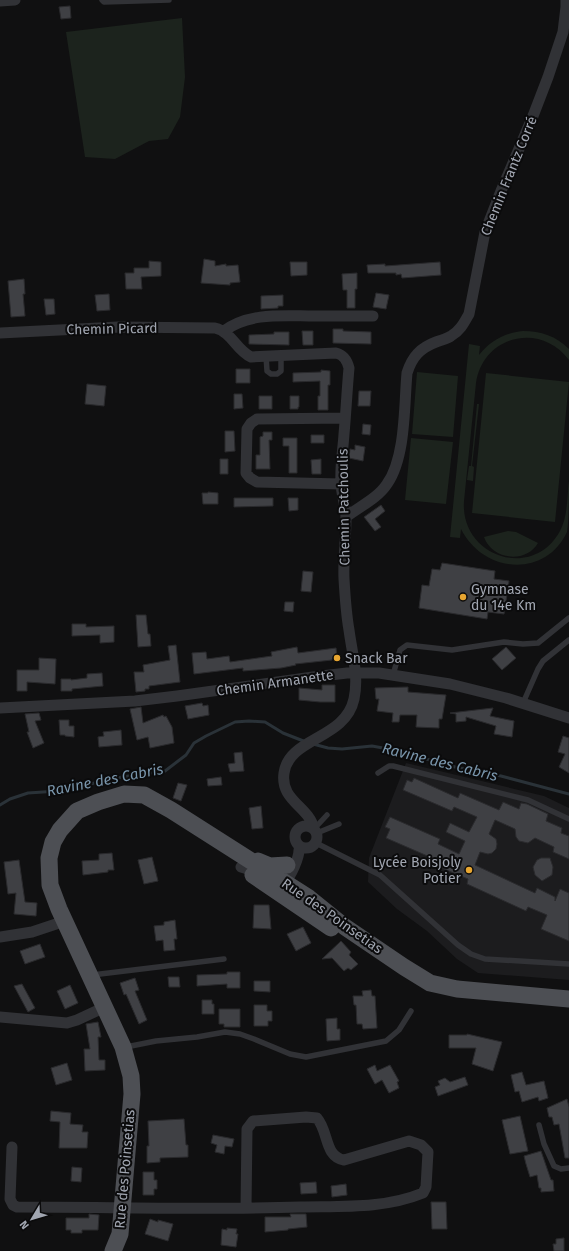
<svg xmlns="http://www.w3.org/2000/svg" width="569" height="1251" font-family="'Fira Sans',sans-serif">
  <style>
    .built { fill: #1c1c1e }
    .green { fill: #1c231d }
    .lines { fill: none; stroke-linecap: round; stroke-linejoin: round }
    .stream { stroke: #2a3238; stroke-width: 3 }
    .building { fill: #3f4044; stroke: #2a2a2d }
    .service { stroke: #313236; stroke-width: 5.5 }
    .minor { stroke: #313236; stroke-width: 11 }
    .primary { stroke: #4d4f54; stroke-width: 17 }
    .poi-dot { fill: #e8a631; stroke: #0b0b0c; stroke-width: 1.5 }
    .labels { text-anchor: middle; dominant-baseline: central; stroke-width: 4; stroke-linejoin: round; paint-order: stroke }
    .street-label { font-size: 14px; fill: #a1a6b1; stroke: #0b0b0c }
    .poi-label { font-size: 14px; fill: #a1a6b1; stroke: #0b0b0c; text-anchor: start }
    .water-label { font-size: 15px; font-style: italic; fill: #7995ab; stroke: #0b0b0c }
  </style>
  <rect width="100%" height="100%" fill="#101011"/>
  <path class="built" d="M406,763L544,796L569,808V980L478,973L457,959L427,931L397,909L368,882L369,858Z"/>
  <path class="green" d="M182,18L185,77L180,117L168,139L149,141L115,159L85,157L66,32Z
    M523,331C541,331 556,336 569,349V360C540,321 483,336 476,383L464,501C460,557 533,581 560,531C568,516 567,497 569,480C569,493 569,522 567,532C545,579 483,573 461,529L460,538L450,537L469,344L480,346L479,355C490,341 504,333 523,331Z
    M417,372L458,376L453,437L412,434Z
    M486,373L569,382L555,522L472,513Z
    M477,404H479L472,466L474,467L473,481L467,480L469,466H471Z
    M411,438L453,442L446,504L405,500Z
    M508,531L516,532L538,543C526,564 492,560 484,537Z"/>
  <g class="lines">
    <path class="stream" d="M313,744L328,748L342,749L372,746L405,752L419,757L455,767L501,776L569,794
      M0,805L10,799L28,793L58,791L122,777L165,771L186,755L194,743L206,736L235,722L249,721L265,722L283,733L306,742"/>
  </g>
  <path class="building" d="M70,6L71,18L61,19L59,7Z
    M204,259L215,261V266L226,264V266L238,265L240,282L230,283V285L201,283Z
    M149,261L161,262V276L141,277L142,289H126L125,273H134V268H149Z
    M290,262H307V275L291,276Z
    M440,262L441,275L402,278L401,274L396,275V273H368L367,265L385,264V266Z
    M357,273V289H355V308H347V290H343L342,274Z
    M24,279L25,294H23L25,316L11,317L8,281Z
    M376,293L389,295L386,309L373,307Z
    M109,294L110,310L97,311L95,295Z
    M283,295V306H278V308L261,309V296Z
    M44,299H54L55,314L46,315Z
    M333,329H343V331L371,332V344L333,343Z
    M302,331H313V345H303Z
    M274,332H289V345L249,344V335L274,334Z
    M236,369H250V383H236Z
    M321,370L330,371V385H328V410H318V396H320V381L293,382V373L321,372Z
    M87,384L106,386L104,406L85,404Z
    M359,391H371L370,406H358Z
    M234,394H242L243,408L234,409Z
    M259,396H272V409H259Z
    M290,396H299V407H298V409H290Z
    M363,424L371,425L370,435L362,434Z
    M225,431H234L235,451L225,452Z
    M263,432H272V440H269L270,469H256V455H260V437L263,436Z
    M311,435H324V443H311Z
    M283,438H297V473H289V446H283Z
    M355,445L365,447L363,461L349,458L350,449L355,450Z
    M220,459H228V474H220Z
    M321,459V474H312L311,460Z
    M208,492L218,493V504H203L202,493H208Z
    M234,498H273V506L234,507Z
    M288,498H298V510L289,511Z
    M381,505L385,511L375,519L381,527L375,531L364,517Z
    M442,563L495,571L494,579L509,581L504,614L488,612L487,619L419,608L422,585L429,586L432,569L440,570Z
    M303,571L313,572L311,592L301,591Z
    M285,602H294L293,612L284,611Z
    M136,615H146L148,634H150L151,646L138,647Z
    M72,624H86V627L114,626V642L100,643V635L72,636Z
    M176,645L180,682L149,686V689H145V691L136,692L134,672H144L143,665L170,660L168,646Z
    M297,647L298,653L336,648L337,658L332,659V660L295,664L296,665L281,668L243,671V668L194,674L192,653L206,652L207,659L229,656L230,662L272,656L271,652Z
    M506,647L516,658L502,670L492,659Z
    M39,658L56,659L55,684L27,682V691H17V670H39Z
    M102,673L103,686L72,689V691H61V679H71V680L87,678V674Z
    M322,685H335V702H320L299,700V688L322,690Z
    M408,687V692L446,695L442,719H439V728L416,727L417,715H400L399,722H392L393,713L377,711L379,699H376L375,688Z
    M202,703L203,706L208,705L209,715L188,719L185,706Z
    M141,707L143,723L163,715L164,717L166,716L172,727L174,743L150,748L148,737L137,740L130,709Z
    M493,708L490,716L514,721L512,737L494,734L496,726L466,717V721L456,722V714L450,713Z
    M39,713L41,720L35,721L44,743L33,748L27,732H29L25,714Z
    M59,720H69V726H74V737L65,736V735H60Z
    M121,730L122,745L99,747L98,737L104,736L103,732Z
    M563,736L569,738V773L559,767L565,754L558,752Z
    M242,752L244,771L230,772L228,764L235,763L234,753Z
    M221,777L222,785L208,786L207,779Z
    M414,778L458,798L460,793L499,810L503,802L519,809L521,803L527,804L548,814L546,821L562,828L561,833L569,836V859L553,852L554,847L535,838L528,843L519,841L516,837L515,829L495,820L489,834L496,839L497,844L496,849L492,853L488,854L480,852L475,865L535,893L537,888L555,897V901L560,889L569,893V941L541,929L547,915L528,907L526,911L467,884L468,879L430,863L432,858L386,838L390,829L385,827L390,817L440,839L438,844L459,854L465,841L446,832L450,823L469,832L477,817L454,807L452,811L403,790L407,780L412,782Z
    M178,783L187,785L181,801L173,798Z
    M261,806L263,828L252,829L249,808Z
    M112,853L114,870H108V872L83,875L82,861L99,860V854Z
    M152,857L158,881L144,884L138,860Z
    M541,858H550L553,867L552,875L542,881L535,875L533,867L537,860Z
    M19,860L25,902L37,903L36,916L14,914L16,893L8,894L4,862Z
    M254,905H269L271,929L253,928Z
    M175,920L177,939H174L175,950L164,951L163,940L156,941L154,926L164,925V922Z
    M303,927L311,943L296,951L287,934Z
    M341,941L351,952L349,955L358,964L351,970L348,968L344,971L332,958L322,959Z
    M40,944L45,957L25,964L20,951Z
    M227,972H240V988H227V984L197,986V975L227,974Z
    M168,977H179L180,987H169Z
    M135,978L139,990L135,991L147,1020L139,1024L126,994L124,995L120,983Z
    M254,981H270V992L254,991Z
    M22,984L35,1008L28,1012L14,986Z
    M70,985L78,1003L65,1009L57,991Z
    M371,990L372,996H375L377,1028L363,1029L362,1024H357L356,1005H354L353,996H363L362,991Z
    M202,1000H212V1004H214V1014H202Z
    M254,1005H267V1011H272V1021H268V1026H254Z
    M219,1009H240V1027H224V1024H219Z
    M337,1018V1029H340V1040L327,1041L326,1019Z
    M98,1022L101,1037H98L99,1060H105V1070L85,1071L84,1049H90L86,1024Z
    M467,1034L502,1042L493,1071L472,1064L476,1048H449V1035H467Z
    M67,1063L72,1080L56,1085L51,1068Z
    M375,1065L377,1071L390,1065L399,1081L397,1082L399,1088L389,1093L382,1080L375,1084L367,1069Z
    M522,1072L526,1085L544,1081L548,1098L539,1101L538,1097L522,1102L519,1091L515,1092L511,1075Z
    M465,1077L468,1085L438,1096L435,1087L440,1085L438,1081L445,1078L450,1082Z
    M567,1099L569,1107V1158H565L559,1124L554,1125L552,1117H549L547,1108Z
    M51,1111L71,1113L70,1124L83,1125L82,1132H88L87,1148H59L60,1122L50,1121Z
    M520,1116L528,1151L510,1154L502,1120Z
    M184,1119L186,1145H188V1157L160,1158V1162L147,1163V1146H149L148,1121Z
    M213,1135L234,1139L232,1147L225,1146L224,1154L215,1152L217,1145L211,1143Z
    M541,1151L551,1180H553L554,1191L541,1192V1188H539L537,1175L530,1177L526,1164L524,1156Z
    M72,1167L82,1168L81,1182L71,1181Z
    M143,1172H154V1180H157V1189H154V1195H143Z
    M316,1182L317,1193L301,1194L300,1183Z
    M346,1184L347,1195L332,1197L331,1186Z
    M431,1202H446L447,1229H432Z
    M89,1214L99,1215L98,1230H82V1233H71V1230H66V1218H89Z
    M290,1214H306L307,1227L288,1229V1230L265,1232V1217H291Z
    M150,1219L158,1222V1220L173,1224L168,1241L145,1234Z
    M227,1228L237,1229L236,1234H238L236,1247L221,1245L222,1229L227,1230Z
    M564,1238V1251H554L553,1244H556V1239Z"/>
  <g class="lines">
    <path class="service" d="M102,0L104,2L169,0
      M266,356L267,371L271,374H277L281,371V355
      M393,675L400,650L407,645L452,650L504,642L523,644L538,643L569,618
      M523,703L538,669L543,661L569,640
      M378,773L389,766H393L528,800L569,819
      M314,829L327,815
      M317,833L339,824
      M316,843L380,875L458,945L471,954L485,959L569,964
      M92,975L224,959
      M126,1047L156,1041L197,1037L225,1032L240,1034L254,1039L290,1054L306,1057L386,1041L399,1030L411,1011
      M539,1125L544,1144L554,1166L561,1169L569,1168"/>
    <path class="minor" d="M0,1L15,0
      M224,331C249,312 284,316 314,316C334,316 353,316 373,316
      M0,333L118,327L215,328C232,332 236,350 251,357L336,353C344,355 347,360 349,368C347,390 346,412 344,434C343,450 340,466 341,482C341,494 346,506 346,518C346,538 343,559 344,579C345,596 346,613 349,630C352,653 359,676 354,699C345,740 289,737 284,773C280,801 309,806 314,829
      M341,484L257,482L250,478L246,473L247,429L251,423L257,419L345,418
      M346,517C359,507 378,498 387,484C406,457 404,405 407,373C412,357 420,348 436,342C441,340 447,339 451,336C460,331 464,323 469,314L485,232L501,191L533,116L548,77L563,32L566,7V0
      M0,708L135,701L177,696L313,677L347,673H379L450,684L506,698L569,718
      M295 837a11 11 0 1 1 22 0a11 11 0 1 1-22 0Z
      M241,867L251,870L258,875
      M279,884C280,884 284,882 285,882C291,876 299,858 299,850
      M0,937L32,932L65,921
      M0,1017L67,1023L77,1020L105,1007
      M12,1147L10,1199L13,1205L17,1207C111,1207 206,1210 300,1207C341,1206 384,1209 423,1193L426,1187L428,1152L421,1145L409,1141L344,1160C324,1156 329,1132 317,1118L306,1117L253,1121L247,1129L246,1208"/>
    <path class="primary" d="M258,861L270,866L287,865
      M253,875L331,928
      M113,1251L120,1234L132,1094L131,1076L123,1047L59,909L50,885L49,858L53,842L60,830L77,811L98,802L124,794L144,795L171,810L309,898L345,927L404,967L430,983L457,989L569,999"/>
  </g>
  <g class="poi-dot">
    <circle cx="463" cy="597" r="4"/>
    <circle cx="337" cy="658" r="4"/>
    <circle cx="469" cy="870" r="4"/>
  </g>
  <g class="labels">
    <g class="street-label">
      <text transform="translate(509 176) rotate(-68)">Chemin Frantz Corré</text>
      <text transform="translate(112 329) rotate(-1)">Chemin Picard</text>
      <text transform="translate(344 507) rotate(-91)">Chemin Patchoulis</text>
      <text transform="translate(275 683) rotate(-8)">Chemin Armanette</text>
      <text transform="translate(332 916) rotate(35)">Rue des Poinsetias</text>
      <text transform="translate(125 1169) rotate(-85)">Rue des Poinsetias</text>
    </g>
    <g class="poi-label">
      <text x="471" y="589">Gymnase<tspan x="471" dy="16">du 14e Km</tspan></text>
      <text x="345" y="658">Snack Bar</text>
      <text x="461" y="862" text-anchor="end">Lycée Boisjoly<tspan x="461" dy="16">Potier</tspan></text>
    </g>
    <g class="water-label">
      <text transform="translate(440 762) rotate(14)">Ravine des Cabris</text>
      <text transform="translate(105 780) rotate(-11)">Ravine des Cabris</text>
    </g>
  </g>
  <g transform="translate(32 1219) rotate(232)" stroke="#0b0b0c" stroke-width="3" paint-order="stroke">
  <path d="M0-3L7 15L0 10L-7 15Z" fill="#a1a6b1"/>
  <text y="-6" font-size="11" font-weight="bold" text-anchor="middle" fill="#a1a6b1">N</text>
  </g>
</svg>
